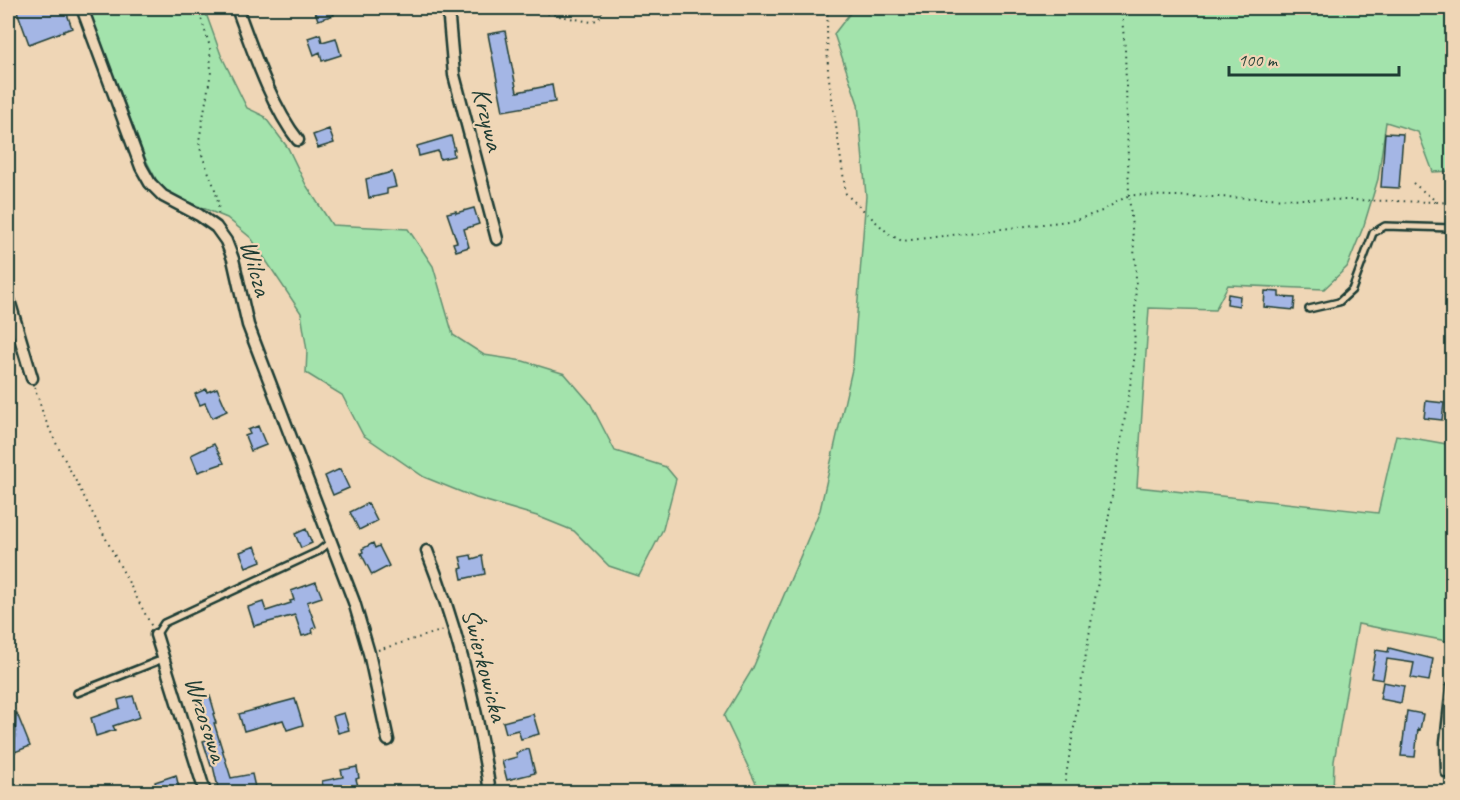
<svg xmlns="http://www.w3.org/2000/svg" width="1460" height="800" font-family="Caveat,sans-serif">
  <style>
    .green { fill: #a3e3ac; stroke: #619070; stroke-width: 1.5 }
    .building { fill: #a4b6e5; stroke: #1f3d34; stroke-width: 1.5 }
    .lines { fill: none; stroke-linecap: round; stroke-linejoin: round }
    .service-casing { stroke: #1f3d34; stroke-width: 10 }
    .minor-casing { stroke: #1f3d34; stroke-width: 15 }
    .path { stroke: #1f3d34; stroke-width: 2; stroke-dasharray: 1.5 4.5; stroke-linecap: butt }
    .service { stroke: #efd6b6; stroke-width: 5 }
    .minor { stroke: #efd6b6; stroke-width: 10 }
    .labels { text-anchor: middle; dominant-baseline: central; stroke-width: 4.5; stroke-linejoin: round; paint-order: stroke }
    .street-label { font-size: 26px; fill: #1f3d34; stroke: #efd6b6 }
  </style>
  <rect width="100%" height="100%" fill="#efd6b6"/>
  <filter id="ink" filterUnits="userSpaceOnUse"><feTurbulence type="fractalNoise" baseFrequency=".0167" numOctaves="2"/><feDisplacementMap in="SourceGraphic" scale="12" xChannelSelector="R" yChannelSelector="G"/><feConvolveMatrix kernelMatrix="1 2 1 2 8 2 1 2 1" color-interpolation-filters="sRGB"/></filter>
  <g filter="url(#ink)">
    <path class="green" d="M86,8H204L221,55L247,108L264,116L288,148L306,185L332,225L408,229L433,266L453,335L484,355L523,361L565,374L590,403L615,451L666,467L676,479L663,529L639,576L609,566L574,531L537,516L476,498L424,477L363,435L342,395L306,373L307,351L301,313L251,238L227,218L169,194L158,183L145,158L119,88L98,45Z
      M854,8H1452V171L1433,172L1418,132L1386,122L1378,179L1364,225L1347,267L1324,289L1228,285L1215,310L1149,308L1137,487L1378,513L1396,435L1452,445V642L1358,624L1334,761L1333,792H760L724,716L753,668L820,510L853,365L866,196L858,104L834,34Z"/>
    <path class="building" d="M16,8H65L72,28L29,44Z
      M314,8H332L334,15L318,20Z
      M505,31L517,92L552,85L555,102L503,111L488,34Z
      M320,34L322,42L336,38L341,55L322,61L320,52L314,55L308,38Z
      M329,129L334,143L318,148L313,135Z
      M1385,133L1403,134L1399,188L1381,187Z
      M451,136L455,150H453L454,156L440,159L438,151L419,156L417,146Z
      M392,172L396,187L387,189V194L369,198L366,179Z
      M474,208L479,224L464,229L469,247L456,251L453,243L457,242L447,213L456,211V213Z
      M1265,291L1279,292V297L1295,298L1294,310L1264,307Z
      M1228,294L1240,296L1239,306L1227,304Z
      M217,388L227,411L212,418L205,403L200,405L195,394L206,389L207,392Z
      M1426,401L1444,403L1442,420L1424,418Z
      M258,426L266,445L251,451L245,436L250,434L248,430Z
      M214,444L224,463L198,472L191,455Z
      M340,469L349,488L333,495L325,476Z
      M368,503L377,521L359,530L350,512Z
      M306,529L312,543L301,548L295,534Z
      M373,543L375,548L379,546L389,566L372,575L361,553L363,552L362,549Z
      M255,546L261,561L246,567L240,552Z
      M471,555L472,559L482,556L485,574L462,579L460,569L463,568L460,557Z
      M316,582L322,597L307,602L316,627L312,629L313,633L302,636L295,615L254,626L248,607L263,602L266,611L291,603L290,601L294,600L291,591Z
      M1389,648L1433,659L1429,681L1411,678L1414,663L1387,659L1383,680L1371,678L1376,650L1388,652Z
      M1383,682L1404,686L1401,703L1380,699Z
      M133,696L140,717L113,726L115,730L96,736L91,718L120,708L118,700Z
      M210,696L215,713L213,714L216,723H214L231,778L252,774L256,792H219L213,766H211L203,741L210,739L196,700Z
      M295,699L303,725L287,730L283,720L244,731L239,714Z
      M16,711L30,746L15,752Z
      M1407,711L1423,714L1420,730L1418,729L1415,757L1401,756Z
      M344,713L349,730L338,733L333,716Z
      M533,714L539,734L521,739L518,730L506,733L503,722Z
      M529,749L535,773L507,780L502,761L517,757L516,753Z
      M357,767L359,778L356,779L359,790L346,792H324L322,781L343,777L341,770Z
      M176,775L180,792H158L155,782Z"/>
    <g class="lines">
      <g class="service-casing">
        <path id="service" d="M1309,309L1339,302L1352,290L1373,233L1385,226L1452,228
          M156,635L164,623L319,551L330,542
          M77,693L163,659"/>
      </g>
      <g class="minor-casing">
        <path id="minor" d="M82,8L141,167L150,183L163,196L199,215L216,227L226,241L233,259L248,325L354,602L369,653L388,740
          M237,8C252,48 271,106 298,140
          M448,8L454,75L497,239
          M8,297L32,378
          M427,551C457,628 478,711 490,792
          M156,635L205,792
          M1447,772L1446,742L1452,687"/>
      </g>
      <path class="path" d="M198,8L210,47L211,72L199,141C202,166 221,189 218,215
        M518,8L591,22L599,19L603,8
        M828,8L827,29L828,72L846,194L889,234L902,241L1076,220L1102,211L1129,195L1136,271L1134,362L1064,788
        M1121,8L1125,49L1129,195L1437,202
        M1413,183L1437,202L1452,203
        M35,387L44,417L56,443L152,627
        M378,650L444,630"/>
      <use href="#service" class="service"/>
      <use href="#minor" class="minor"/>
    </g>
  </g>
  <g class="labels">
    <g class="street-label">
      <text transform="translate(488 119) rotate(76)">Krzywa</text>
      <text transform="translate(256 268) rotate(74)">Wilcza</text>
      <text transform="translate(485 665) rotate(75)">Świerkowicka</text>
      <text transform="translate(206 719) rotate(72)">Wrzosowa</text>
    </g>
  </g>
  <rect width="1460" height="800" fill="none" stroke="#efd6b6" stroke-width="30"/>
  <rect x="15" y="15" width="1430" height="770" fill="none" stroke="#1f3d34" stroke-width="2" filter="url(#ink)"/>
  <path d="M1229 66v9h170v-9" fill="none" stroke="#1f3d34" stroke-width="3"/>
  <text x="1238" y="66" font-size="18" fill="#1f3d34" stroke="#efd6b6" stroke-width="4.5" paint-order="stroke">100 m</text>
</svg>
